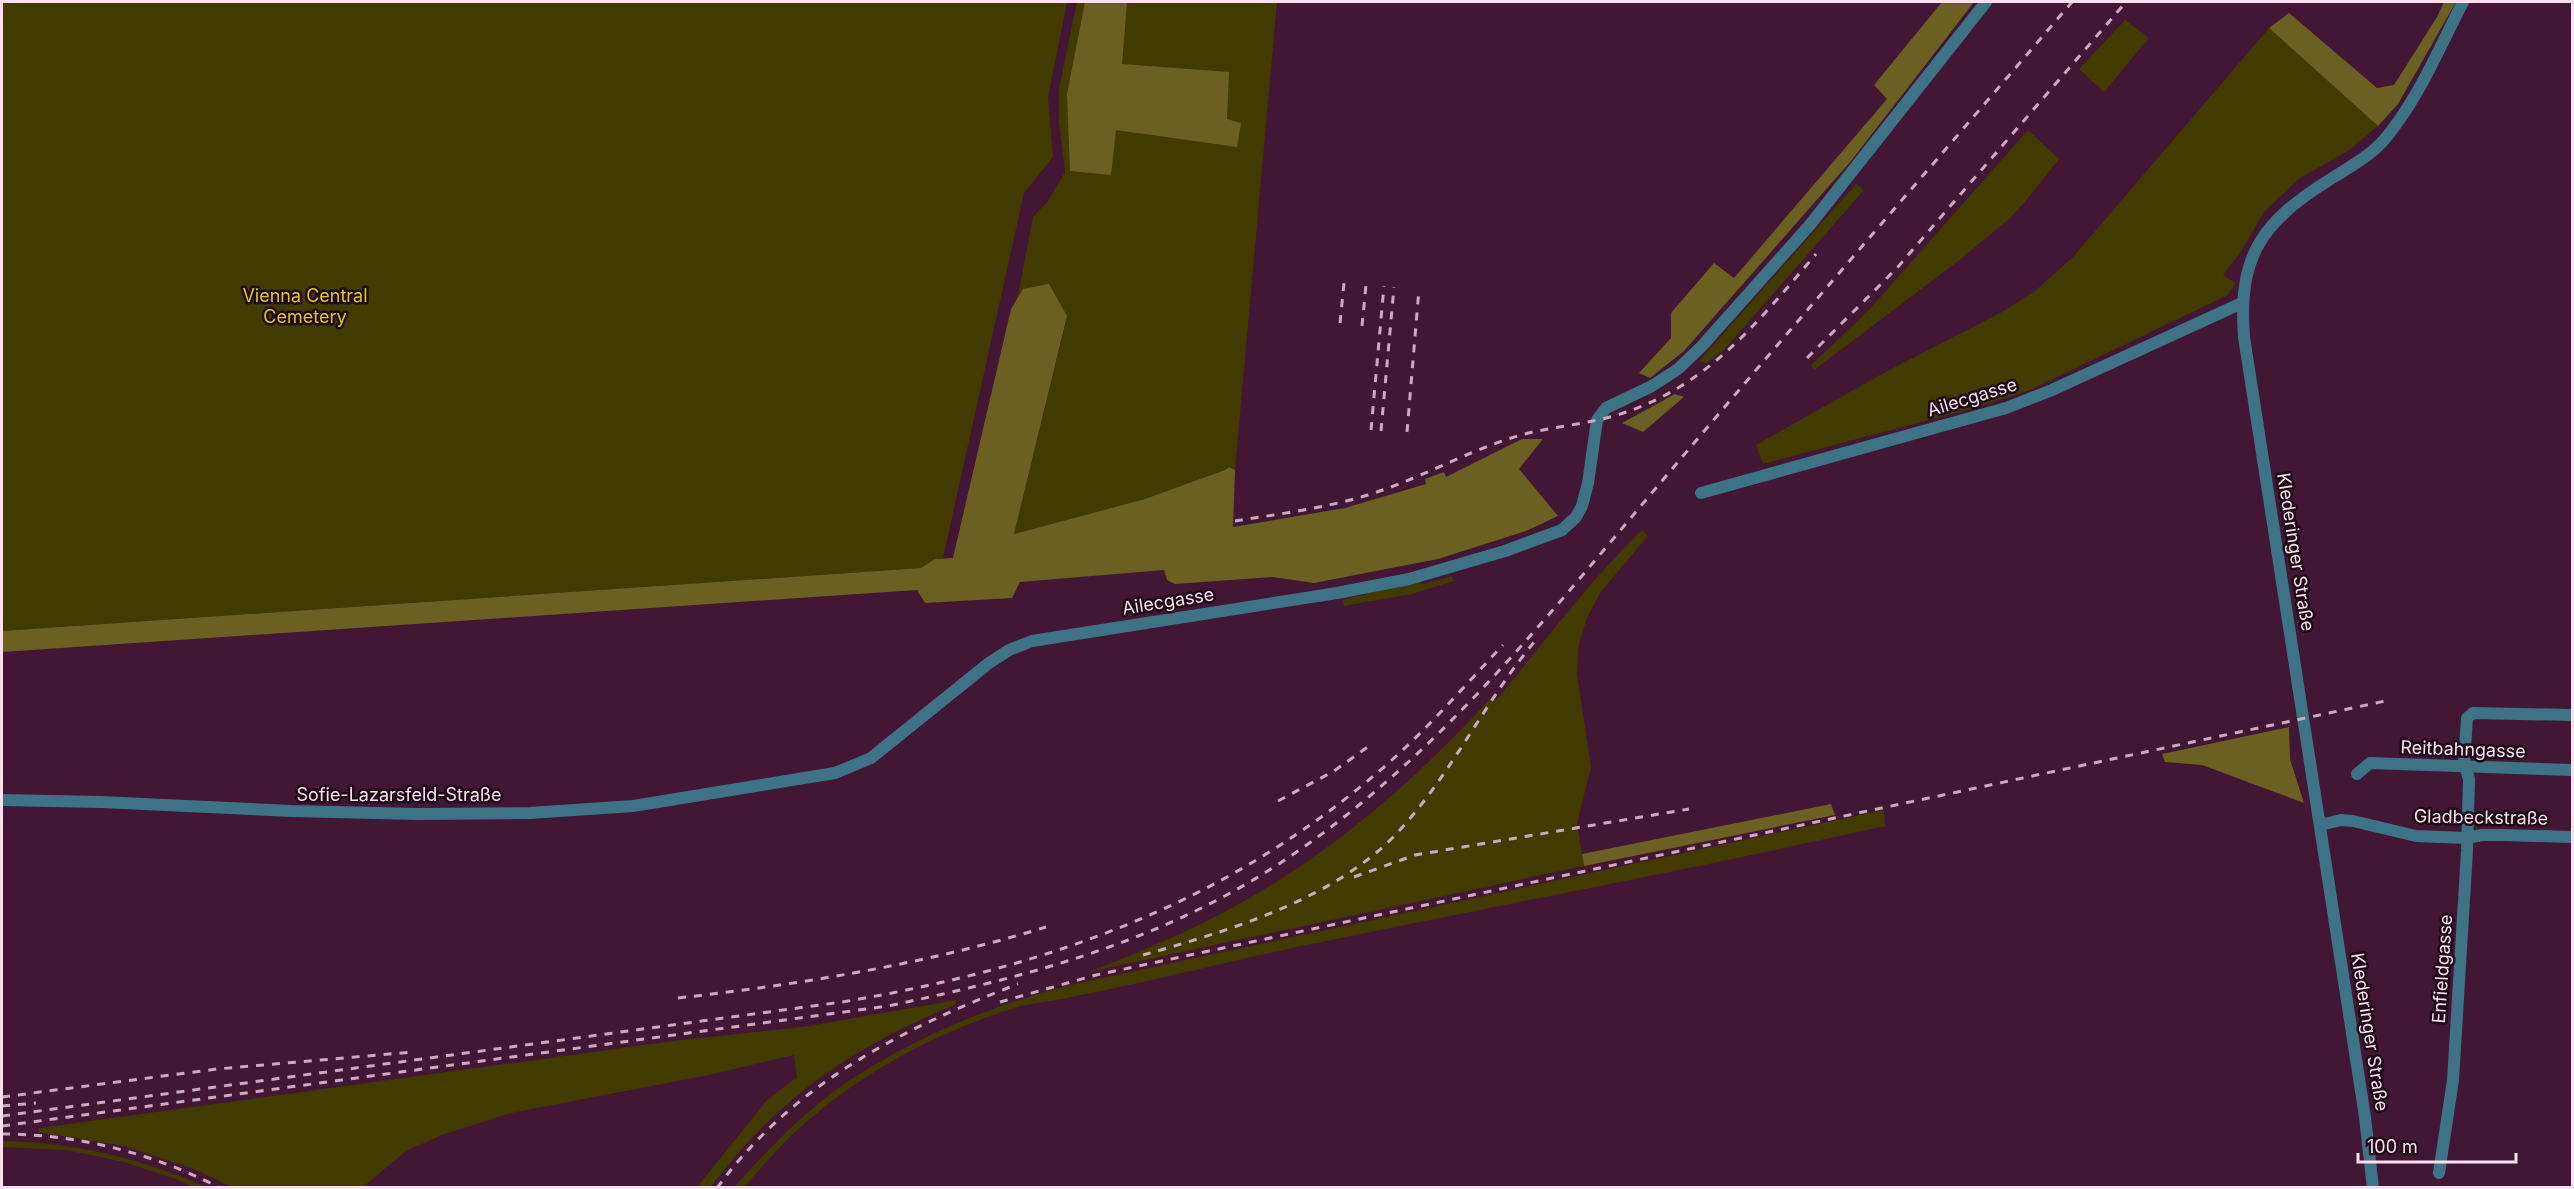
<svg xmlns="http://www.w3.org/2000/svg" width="2574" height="1189" font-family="Inter,sans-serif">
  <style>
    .green { fill: #433a00 }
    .forest { fill: #6b6021 }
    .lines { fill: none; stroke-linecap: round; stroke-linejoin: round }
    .minor { stroke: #3d7384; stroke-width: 12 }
    .rail { stroke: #cba9bf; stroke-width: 3; stroke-dasharray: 8 8; stroke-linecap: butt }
    .labels { text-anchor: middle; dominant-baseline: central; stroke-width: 5; stroke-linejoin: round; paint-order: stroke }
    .park-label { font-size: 18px; fill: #e1c810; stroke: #1d0a17 }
    .street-label { font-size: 18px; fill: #fddff1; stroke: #1d0a17 }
  </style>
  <rect width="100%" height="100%" fill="#421635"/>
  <path class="green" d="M2,2H1067L1048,97L1053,157L1024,193L943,558L935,559L921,568L2,631Z
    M1077,2H1277L1235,470L1229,467L1225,470L1146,499L1014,534L1067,317L1023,289L1017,300L1033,217L1048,201L1065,172L1059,123V88Z
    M2125,20L2149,38L2104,92L2079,69Z
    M2269,28L2378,126L2348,151L2300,178L2264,212L2240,253L2223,275L2236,283L2228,295L2030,390L1974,408L1763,464L1756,445L1878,376L2002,312L2035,291L2073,257Z
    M2028,130L2059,159L2024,203L2008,220L1957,262L1814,370L1811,365L1868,311Z
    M1856,184L1864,190L1724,350L1707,363L1699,361Z
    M1642,530L1648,536L1600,593L1587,618L1579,643L1577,674L1591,767L1577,823L1584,866L1089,972C1141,951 1194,930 1242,902C1338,849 1418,777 1492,697L1496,700C1544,643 1588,582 1642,530Z
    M1452,576L1454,581L1412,594L1344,606L1343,600L1420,580L1421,584H1424Z
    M1884,810L1885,826C1698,868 1510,903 1322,942C1221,962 1122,990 1021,1006C941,1030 867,1069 804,1124C782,1143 763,1166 744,1187H734C765,1153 796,1120 833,1092C903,1041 995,1003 1079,983Z
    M956,1000V1004C852,1048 779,1096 711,1187H697L767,1100L797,1077L794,1055L709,1075L511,1113L442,1135L406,1151L363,1187H232L194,1169L124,1146L38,1132L39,1128L673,1041L809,1026Z
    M2,1141C76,1143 138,1157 206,1187H193L176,1179L124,1162L66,1150L2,1147Z"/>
  <path class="forest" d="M1085,2H1127L1122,64L1229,72L1227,119L1241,123L1237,147L1116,130L1111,175L1070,171L1067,94Z
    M1942,2H1974L1851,161L1684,351L1650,378L1639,373L1671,338V313L1714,263L1734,278L1887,99L1874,85Z
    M2444,2H2456L2398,104L2378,126L2269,28L2289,13L2377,88L2394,85L2437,17Z
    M1049,284L1067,316L1014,534L1145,499L1225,470L1229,467L1235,470L1233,527L1345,508L1426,484L1425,479L1444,472L1446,477L1522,439H1543L1519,469L1558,516L1526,531L1438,559L1314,583L1272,577L1175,584L1167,580L1164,570L1020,582L1012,598L925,603L917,590L2,652V631L921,568L935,559L953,558L1011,309L1023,289Z
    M1675,394L1684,397L1643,432L1622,423Z
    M2289,727L2290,759L2304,803L2202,765L2165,762L2162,754Z
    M1831,804L1835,815L1584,866L1582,854Z"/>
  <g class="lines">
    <path class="minor" d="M1701,493L2006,408L2052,390L2242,303
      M2357,774L2370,763L2572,770
      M2,800L101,802L291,811L418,814L530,813L633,806L835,773L871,758L989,663L1009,650L1032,641L1337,593L1409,579L1505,551L1562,530L1576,517L1582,506L1588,483L1597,420L1606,408L1652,386L1678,369L1702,346L1809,226L1986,2
      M2320,825L2341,820L2353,821L2416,836L2466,838L2482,835H2503L2572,837
      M2439,1173L2453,1080L2467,851L2469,779L2464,763L2467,718L2473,713L2572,715
      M2373,1188L2365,1117L2244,337C2238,256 2261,223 2329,180C2348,168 2369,157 2384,140C2418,100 2439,48 2463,2"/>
    <path class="rail" d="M1340,323L1344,283
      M1362,326L1366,285
      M1807,358L1897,268L2126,2
      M1371,430L1384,286
      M1381,431L1394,287
      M1407,432L1419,289
      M1235,521C1279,514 1326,508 1368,495C1416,480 1460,455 1508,439C1542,427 1579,426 1614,416C1706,389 1757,323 1816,254
      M1278,801L1334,771L1369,746
      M1354,877L1415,855L1689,809
      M1143,955C1228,931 1336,899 1398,832C1451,775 1485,701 1535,641
      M678,998C803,984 926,964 1046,927
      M1000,1002L1096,975L2390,700
      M2,1097L217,1069L413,1052
      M2,1106L36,1103
      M2,1116L842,1002C1051,967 1233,902 1393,759C1432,724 1467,683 1503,645
      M2,1126L888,1006C1021,978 1146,946 1263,874C1424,774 1540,625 1661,482C1797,321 1935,162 2072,2
      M2,1134C77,1134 153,1153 220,1188
      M717,1188C793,1084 901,1029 1018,984"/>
  </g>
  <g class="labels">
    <g class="park-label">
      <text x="305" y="295">Vienna Central<tspan x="305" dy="21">Cemetery</tspan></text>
    </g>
    <g class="street-label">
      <text transform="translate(1972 397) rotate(-17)">Ailecgasse</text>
      <text transform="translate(2296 552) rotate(81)">Klederinger Straße</text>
      <text transform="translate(1168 601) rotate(-9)">Ailecgasse</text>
      <text transform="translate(2463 749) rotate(2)">Reitbahngasse</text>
      <text x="399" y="794">Sofie-Lazarsfeld-Straße</text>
      <text transform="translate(2481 817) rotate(1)">Gladbeckstraße</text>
      <text transform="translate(2442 969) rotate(-86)">Enfieldgasse</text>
      <text transform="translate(2370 1032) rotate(81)">Klederinger Straße</text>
    </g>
  </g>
  <rect width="2574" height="1189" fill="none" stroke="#fddff1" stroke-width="6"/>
  <path d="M2358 1153v9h158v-9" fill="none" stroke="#fddff1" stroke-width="3"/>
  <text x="2367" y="1153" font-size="18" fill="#fddff1" stroke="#1d0a17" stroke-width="4.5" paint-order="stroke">100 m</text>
</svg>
